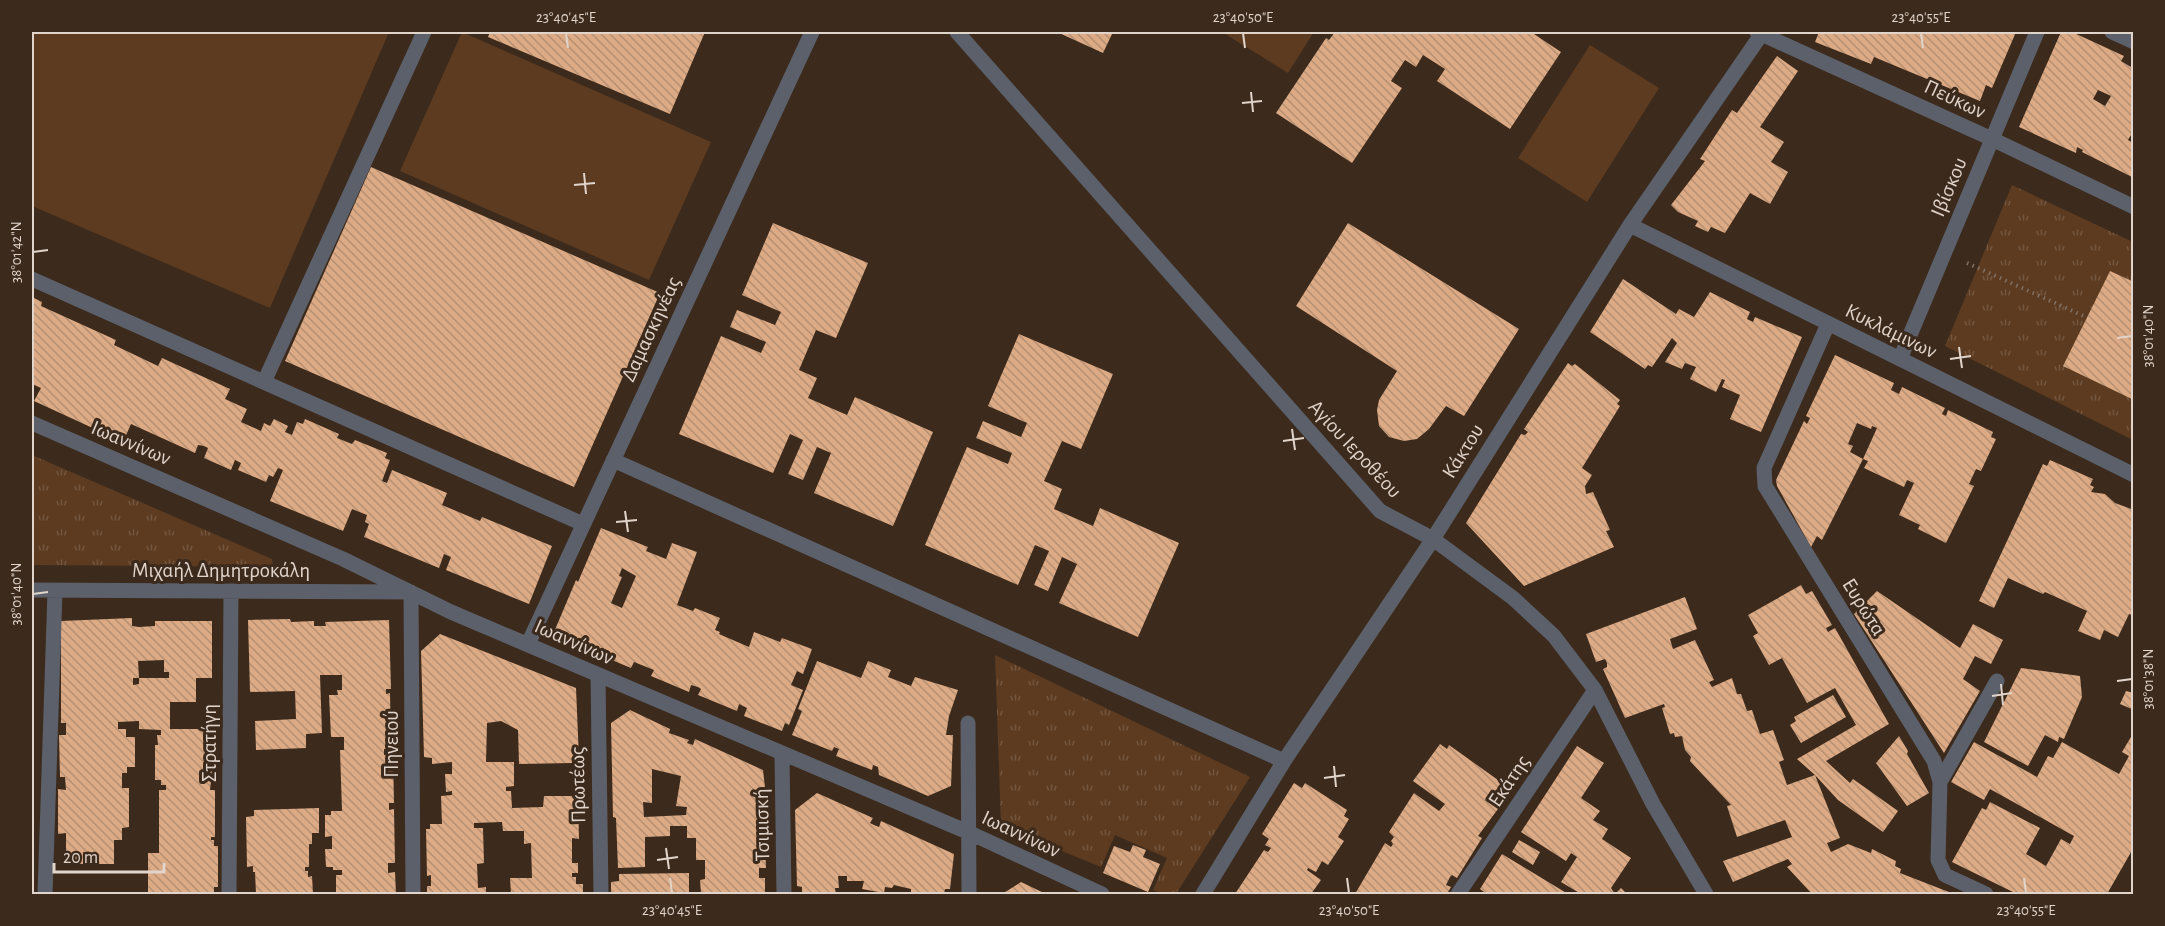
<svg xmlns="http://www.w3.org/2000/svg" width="2165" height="926" font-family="'Alegreya Sans',sans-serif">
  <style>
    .grass { fill: #5c3b20 }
    .park { fill: url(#park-tufts) }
    .building { fill: url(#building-back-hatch); fill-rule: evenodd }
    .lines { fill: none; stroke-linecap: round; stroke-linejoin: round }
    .path { stroke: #807064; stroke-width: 4; stroke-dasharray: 1.5 4.5; stroke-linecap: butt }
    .minor { stroke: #5b606a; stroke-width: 15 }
    .ticks { fill: none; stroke: #e1d4cb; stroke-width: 2 }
    .labels { text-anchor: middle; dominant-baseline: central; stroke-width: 6; stroke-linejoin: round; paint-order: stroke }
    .street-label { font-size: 21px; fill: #e1d4cb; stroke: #3c2a1c }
    .neatline { fill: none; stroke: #e1d4cb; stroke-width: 2 }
    .ticks-label { font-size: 15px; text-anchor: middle; fill: #e1d4cb }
  </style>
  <defs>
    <pattern id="park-tufts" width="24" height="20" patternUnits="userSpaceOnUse" patternTransform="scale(1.5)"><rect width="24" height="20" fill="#5c3b20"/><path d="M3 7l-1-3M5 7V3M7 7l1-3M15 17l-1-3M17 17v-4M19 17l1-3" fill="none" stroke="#73563f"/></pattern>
    <pattern id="building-back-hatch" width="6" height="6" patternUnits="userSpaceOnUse" patternTransform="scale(1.5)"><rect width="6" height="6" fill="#dcaa84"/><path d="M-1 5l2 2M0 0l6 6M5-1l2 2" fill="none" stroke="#b69072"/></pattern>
  </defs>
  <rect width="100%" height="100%" fill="#3c2a1c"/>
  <path class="grass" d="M32,32H389L270,308L32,206Z
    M462,32L711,142L649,280L400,171Z
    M1222,32H1314L1288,73Z
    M1590,45L1659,88L1587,202L1518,158Z"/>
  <path class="park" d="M2012,185L2133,242V440L1945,346Z
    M32,455L272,559L273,567L32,565Z
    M995,655L1250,777L1176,894H1164L1153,890L1167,858L1115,835L1101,867L1001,826Z"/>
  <path class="building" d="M490,32H705L670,114L488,37Z
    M1057,32H1113L1103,53Z
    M1335,32H1531L1561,52L1510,129L1437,81L1445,69L1423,55L1416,67L1405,60L1391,81L1402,88L1352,163L1276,113L1326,38L1329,40Z
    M1819,32H2016L1992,88L1986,85L1980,101L1874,57L1871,64L1815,42Z
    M2061,32H2072L2124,56L2121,61L2131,67L2134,63V130L2128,140L2134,143V178L2082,152L2083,150L2077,147L2076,153L2019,127ZM2098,90L2111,96L2105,106L2093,99Z
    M1777,56L1798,71L1760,127L1784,142L1771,162L1788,172L1770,204L1750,193L1725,233L1711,227L1708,232L1695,226L1698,221L1678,212L1671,205L1702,165L1705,161L1700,159L1732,110L1737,113Z
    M371,167L660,293L574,487L285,361Z
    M773,223L868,263L836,338L816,330L799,370L817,378L808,398L847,415L855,397L933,432L893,526L814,493L831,453L817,447L803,480L788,474L803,440L790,434L773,473L679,434L721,336L761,353L766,342L730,327L737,310L775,325L781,312L742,295Z
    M1348,223L1519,329L1464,416L1446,406L1429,429L1417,439L1404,441L1389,437L1379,426L1377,410L1379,400L1397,371L1296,306Z
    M2110,271L2134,282V400L2063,366Z
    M1623,279L1676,314L1679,309L1694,317L1710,292L1750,312L1747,319L1753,322L1755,317L1802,337L1761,432L1730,419L1740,395L1722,387L1725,380L1722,379L1716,392L1690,379L1696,367L1685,363L1682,369L1665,362L1677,343L1672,338L1652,367L1648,365L1645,369L1590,332Z
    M32,297L42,302L41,306L116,340L114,345L158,366L162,358L230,389L225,399L247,409L241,422L261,431L264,423L270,426L274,419L288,426L285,432L292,435L297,422L303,424L305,419L339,434L337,438L352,444L355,440L387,453L385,458L390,460L382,481L387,483L392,470L447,493L442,505L480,521L482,517L552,546L529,604L446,570L451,557L444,554L439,568L364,537L369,524L365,522L367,515L352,509L343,531L270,501L283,470L278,468L273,477L269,475L266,482L238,470L241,463L235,460L231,470L204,458L208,448L204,446L198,445L195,453L131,424L123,442L34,401L41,388L32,384Z
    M1019,334L1113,374L1081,449L1062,441L1044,481L1062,489L1054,509L1093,526L1100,508L1179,543L1138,637L1059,603L1077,564L1062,557L1048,591L1034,585L1049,551L1035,545L1018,585L925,545L967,447L1008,464L1012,453L976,438L983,421L1021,437L1027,423L988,406Z
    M1835,355L1894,383L1891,390L1899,394L1902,387L1945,408L1942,414L1946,416L1948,410L1993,432L1991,437L1996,439L1981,471L1976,469L1969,484L1974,486L1946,543L1918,529L1920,525L1899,515L1914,483L1907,480L1904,487L1864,468L1868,461L1863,459L1877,428L1872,426L1871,429L1857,423L1848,444L1853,446L1850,452L1863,459L1822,540L1817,536L1811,547L1777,486L1776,480L1804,421L1807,424L1810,418L1806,416Z
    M1568,363L1572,366L1575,364L1620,400L1617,404L1620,406L1582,468L1592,475L1585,486L1586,494L1593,492L1610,530L1606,531L1614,547L1524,586L1466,523L1521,434L1525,435L1528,432L1524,429Z
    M2050,460L2093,479L2090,485L2094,487L2091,492L2105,494L2115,503L2134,510V612L2132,615L2129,614L2118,637L2104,630L2100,640L2078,631L2087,611L2045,592L2043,594L2008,578L1994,608L1979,601L2043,464L2047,466Z
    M601,528L648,547L646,551L666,559L672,543L697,552L677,605L693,611L695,608L720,618L715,630L720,632L719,634L749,647L754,632L780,642L782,638L812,649L803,674L797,671L791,685L803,690L789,725L785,723L782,731L744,716L747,708L739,704L737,711L698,695L701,689L698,687L691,685L689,692L651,676L654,670L634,662L631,668L607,658L609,651L605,649L603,653L554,632L576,580L578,582ZM622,568L636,576L622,608L611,603L622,577L619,576Z
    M1801,585L1806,594L1812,591L1832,625L1826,628L1828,632L1835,628L1889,724L1826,761L1850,783L1853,779L1898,811L1883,832L1838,800L1815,775L1840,838L1827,843L1831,852L1848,844L1871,853L1872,849L1896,861L1895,866L1901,869L1900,873L1954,894H1812L1787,867L1792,864L1788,859L1733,882L1723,861L1792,837L1785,820L1737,837L1727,806L1731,805L1690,761L1691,757L1685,750L1682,736L1675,737L1674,733L1670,734L1662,708L1665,707L1664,704L1625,718L1603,669L1607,667V663L1605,659L1596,662L1586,634L1685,597L1697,629L1670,639L1673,649L1695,640L1714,680L1709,682L1712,687L1732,678L1737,694H1741L1747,711L1752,710L1760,734L1773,730L1784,760L1779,762L1787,785L1815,775L1797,759L1856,725L1835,688L1807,703L1782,658L1769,665L1753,636L1758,633L1748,615Z
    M1877,591L1960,648L1973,624L2003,640L1991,664L1975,656L1963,679L1980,691L1944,753L1854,614Z
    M132,618V626L139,627L155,626V621H212V678H196V702H170V729H211V737H216V781H211L210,790H215V837H211V840H214V846H218V887H214V894H148V853H159V790H166V785H161V780H155V745H158L157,735H161V730L139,729V721L118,722V729H126V737H135V767H127V773H122V788H129V827L122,828V840H114V864H66V833L58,834V789L66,790L65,777H60L59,735H66V723H61V621ZM164,660V672H169V678H139L138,661ZM133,678H139V684L133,685Z
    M290,619L291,622L314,621V626H326L325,622L389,620L391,689H386V694L390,693L391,744H387V749H384V755L393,754L394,803H389V810L394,809L395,863H388V873L395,872L396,894H336V875H342V870H333V867H326L325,849H332V836L325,837V815H331V811H342L340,750H344V737H331L329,695H338L337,690H342V675H320L322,733L306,734V748L256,750L255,721L296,719L295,691L250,692L248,620Z
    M440,634L576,688L579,759H572V763L519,764L518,730L501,721L487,723L486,762H514V786L506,787V791H511L512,808L543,807L544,796H578L579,839L572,838V863H578V873H572V877H576V884H583V894H511L510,878H532L531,843L524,844V831H503L502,822L474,823V828H483L484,863L477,864L478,888L486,887V894H427V886H431V875L427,876L426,829H430V824H442L441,796L452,795V791L446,792L445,774H452V762L432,764V758L424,757L421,651Z
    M817,661L861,678L868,661L891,670L888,677L911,686L915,677L958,690L949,716L946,735H953L951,786L928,796L879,775L878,767L873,765L872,770L836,756L839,749L834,747L832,751L792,735L802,711L798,709Z
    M2021,668L2080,676L2082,697L2064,739L2059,737L2058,742L2045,735L2028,766L1984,742Z
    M2126,691L2134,693V710L2120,704Z
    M1833,695L1846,717L1801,743L1790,725L1796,721L1794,717Z
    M630,710L670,729L669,733L689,740L687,743L693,745L695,739L763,770L767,805L759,812H764L766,868H759V878H765V894H701L700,880L705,879V860H696V838H687V826H670V836L645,837V867L618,868L616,818L613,817L611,723ZM652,769L681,776L676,806L687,807L686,815L644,817L643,802L652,803Z
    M2134,732V847L2107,894H2017L1952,862L1982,808L1986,810L1990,802L2040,828L2026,854L2046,866L2061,839L2070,844L2074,836L1990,789L1984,800L1951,782L1974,742L2037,777L2048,756L2053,758L2062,742L2119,774L2129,756L2122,752Z
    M1899,736L1908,751L1907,754L1929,793L1907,806L1876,763Z
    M1440,744L1447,749L1449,745L1512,790L1478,836L1482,838L1457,878L1452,875L1450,877L1446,885L1451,887L1447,894H1355L1385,843L1391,847L1393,844L1391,841L1394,837L1389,832L1414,793L1439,811L1445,804L1413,781Z
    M1577,746L1604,763L1581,798L1600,811L1593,820L1608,829L1602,839L1631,858L1611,888L1615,894L1621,888L1627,894H1581L1561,882L1577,857L1571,853L1566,861L1521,832Z
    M1294,783L1302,788L1305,783L1347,810L1344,816L1349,819L1338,837L1344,841L1328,865L1322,861L1316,872L1308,868L1307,870L1321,880L1311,894H1235L1264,850L1268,852L1271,848L1265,845L1269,839L1262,834Z
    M817,793L873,818L870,823L874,825L879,827L881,821L954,854L950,889H945L944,894H911V889L894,885L892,888L885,887L884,893L862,889L864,881H847V876H838L839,888H835L836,894H802V887L797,886L795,810Z
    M319,808V833H312V844H309V867H305V871H308V877L312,876L313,894H256L255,872H253V866L247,867L246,817L254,816V810Z
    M1519,840L1540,852L1533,865L1512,852Z
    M1133,845L1146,850L1143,857L1160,864L1148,892L1103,873L1114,846L1130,852Z
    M1502,854L1568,894H1483L1484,892L1480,889Z
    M689,873V894H611V882L619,881V874Z
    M1021,882L1046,894H1002Z
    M82,892H139V894H82Z"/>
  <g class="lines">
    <path class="path" d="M1967,263L2086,317"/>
    <path class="minor" d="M957,32L1380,511L1433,539L1513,598L1554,636L1595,690L1653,804L1706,894
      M1757,32L1992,139L2134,207
      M2112,32L2134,42
      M1630,225L2134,475
      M32,279L583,524
      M1828,324L1764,468L1765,486L1934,761L1940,782L1938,860L1945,875L1986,894
      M1900,359L2037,32
      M264,382L424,32
      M32,423L343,559L451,612L970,833L1102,894
      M613,460L1284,761
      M32,590L411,592L413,894
      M528,644L812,32
      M598,676L601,894
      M968,723L969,894
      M782,755L784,894
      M1940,782L1997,681
      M45,894L55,591
      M229,894L231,591
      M1203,894L1284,761L1433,539L1630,225L1763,32
      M1458,894L1595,690"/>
  </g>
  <path class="ticks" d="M566,33L568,48M1243,33L1245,48M1921,33L1923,48M1251,92L1253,112M1242,103L1262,101M584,173L586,194M574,185L595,183M33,252L48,250M2117,338L2132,336M1959,347L1962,368M1950,359L1971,356M1292,429L1295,450M1283,441L1304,438M625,511L628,532M616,522L637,520M33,594L48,592M2117,681L2132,679M2001,684L2003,705M1992,696L2012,693M1334,766L1336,787M1324,778L1345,775M666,848L669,869M657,860L678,857M670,878L672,893M1347,878L1349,893M2024,878L2026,893"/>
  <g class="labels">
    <g class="street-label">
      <text transform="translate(1955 99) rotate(25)">Πεύκων</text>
      <text transform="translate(1949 187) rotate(-67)">Ιβίσκου</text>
      <text transform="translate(651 329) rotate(-65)">Δαμασκηνέας</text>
      <text transform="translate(1891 331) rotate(26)">Κυκλάμινων</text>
      <text transform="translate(131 443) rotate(23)">Ιωαννίνων</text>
      <text transform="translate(1355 449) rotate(47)">Αγίου Ιεροθέου</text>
      <text transform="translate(1463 451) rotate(-58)">Κάκτου</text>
      <text x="221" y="570">Μιχαήλ Δημητροκάλη</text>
      <text transform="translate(1864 607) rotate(58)">Ευρώτα</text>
      <text transform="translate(574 642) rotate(24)">Ιωαννίνων</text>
      <text transform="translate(209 743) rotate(-90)">Στρατήγη</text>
      <text transform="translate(391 744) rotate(-90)">Πηνειού</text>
      <text transform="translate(1509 781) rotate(-56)">Εκάτης</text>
      <text transform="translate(578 785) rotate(-91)">Πρωτέως</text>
      <text transform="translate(762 825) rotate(-91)">Τσιμισκή</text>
      <text transform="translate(1021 834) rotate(25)">Ιωαννίνων</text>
    </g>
  </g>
  <rect width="2165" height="926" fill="none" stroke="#3c2a1c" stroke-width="66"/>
  <path d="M54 863v9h110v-9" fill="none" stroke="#e1d4cb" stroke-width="3"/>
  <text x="63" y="863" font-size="18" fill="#e1d4cb" stroke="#3c2a1c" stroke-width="4.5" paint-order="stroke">20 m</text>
  <rect x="33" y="33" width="2099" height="860" class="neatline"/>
  <g class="ticks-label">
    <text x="566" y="22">23°40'45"E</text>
    <text x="1243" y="22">23°40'50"E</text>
    <text x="1921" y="22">23°40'55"E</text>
    <text transform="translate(16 252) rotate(-90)" y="5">38°01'42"N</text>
    <text transform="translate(2148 336) rotate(-90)" y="5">38°01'40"N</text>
    <text transform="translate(16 594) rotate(-90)" y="5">38°01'40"N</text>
    <text transform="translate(2148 679) rotate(-90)" y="5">38°01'38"N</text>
    <text x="672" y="915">23°40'45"E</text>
    <text x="1349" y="915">23°40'50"E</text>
    <text x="2026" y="915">23°40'55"E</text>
  </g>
</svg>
